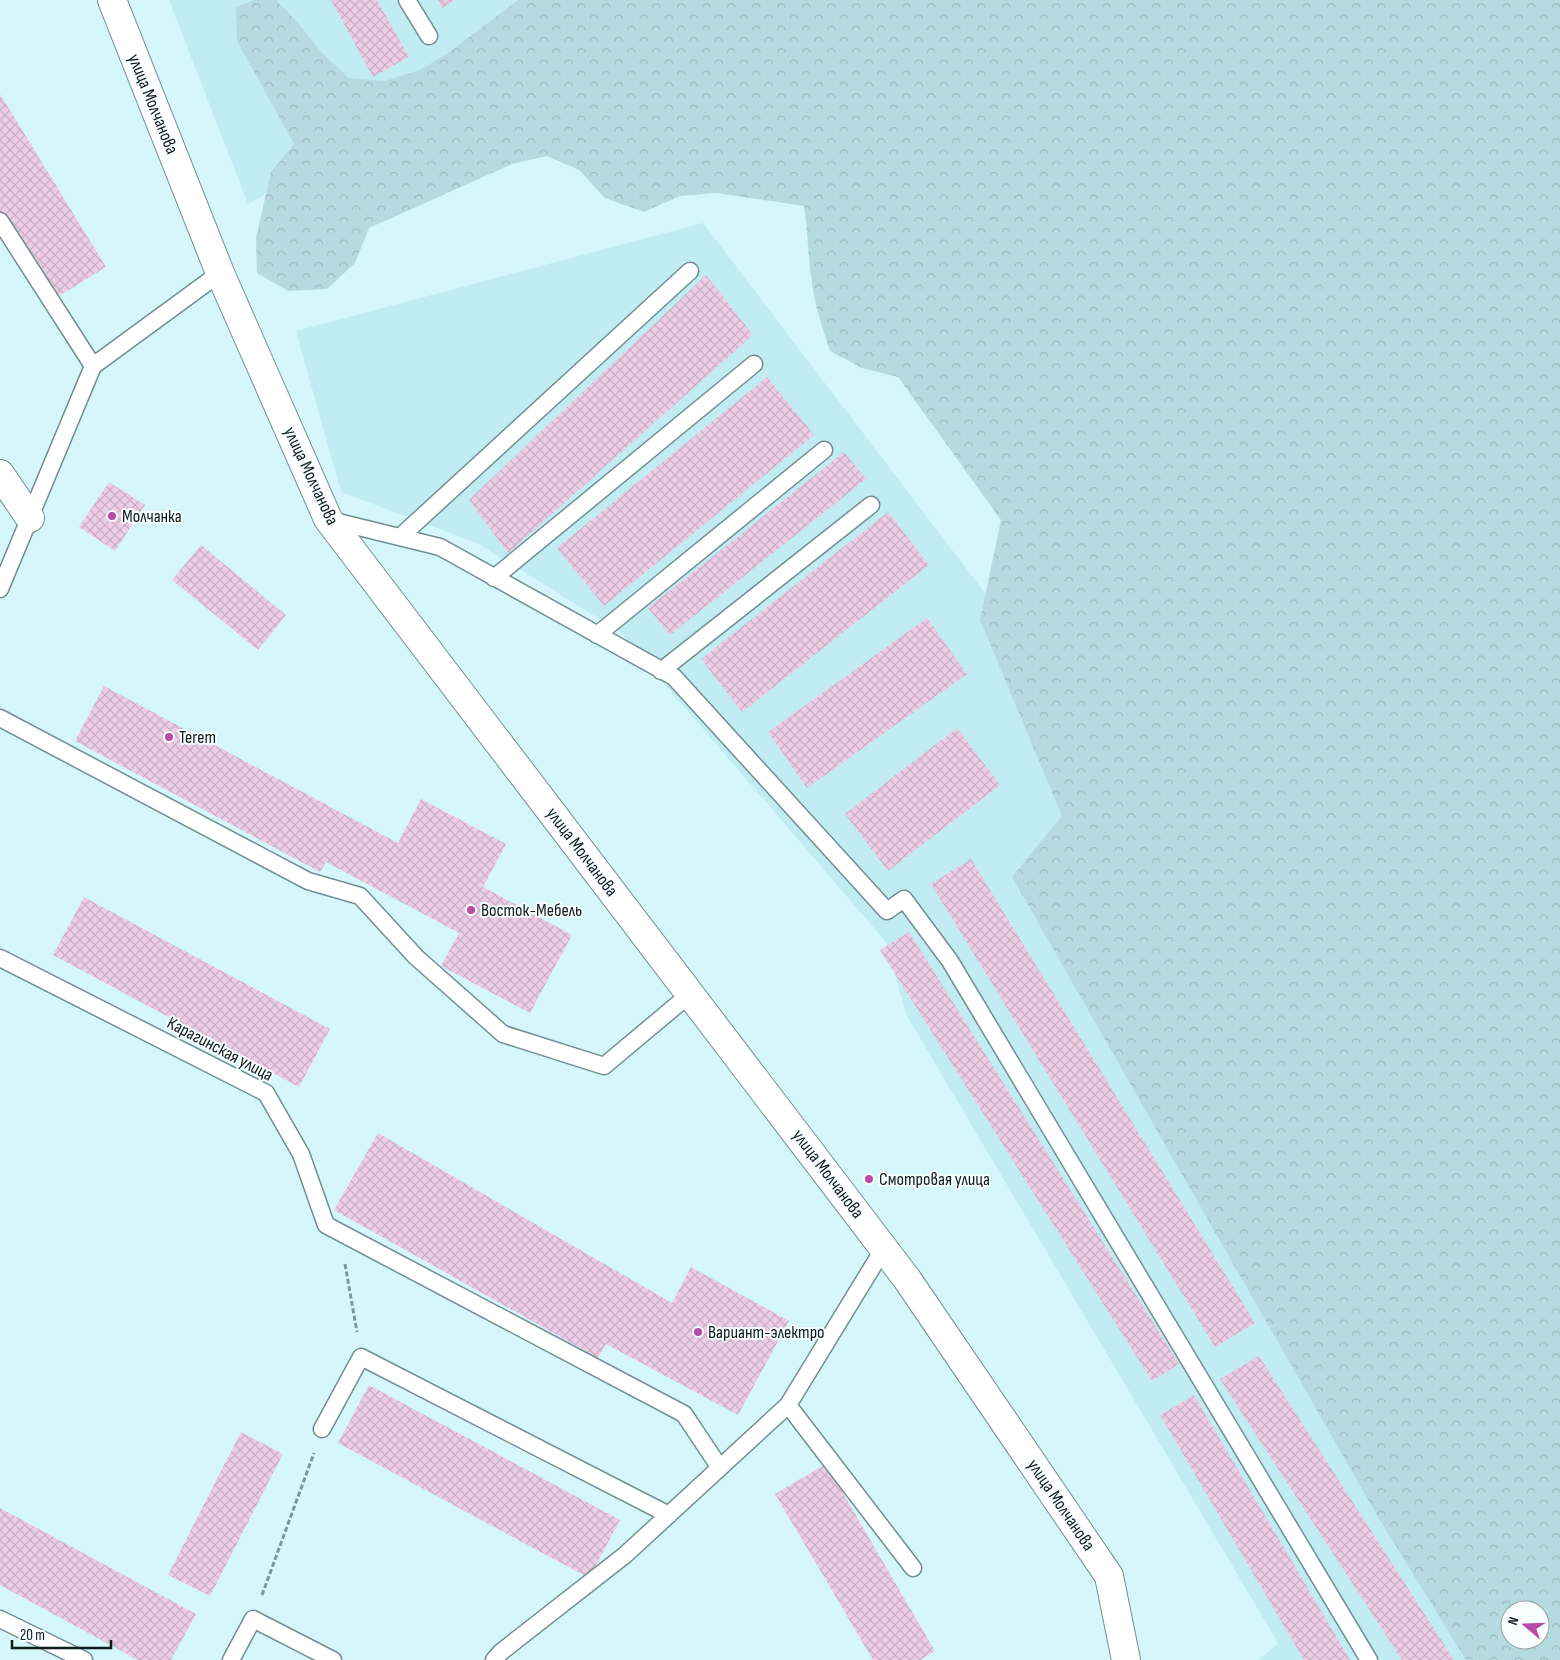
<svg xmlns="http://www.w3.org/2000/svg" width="1560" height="1660" font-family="'Sofia Sans Condensed',sans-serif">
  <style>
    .built { fill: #c0ecf2; fill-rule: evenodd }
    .forest { fill: url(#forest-crowns); fill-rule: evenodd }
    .building { fill: url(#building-cross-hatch) }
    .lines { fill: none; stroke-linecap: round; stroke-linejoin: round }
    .service-casing { stroke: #708f94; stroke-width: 19 }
    .minor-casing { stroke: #708f94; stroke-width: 30 }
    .path { stroke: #7e969a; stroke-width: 3; stroke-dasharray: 5 2.5; stroke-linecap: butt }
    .service { stroke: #fff; stroke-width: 16 }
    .minor { stroke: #fff; stroke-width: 28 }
    .poi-dot { fill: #b849a7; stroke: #f8feff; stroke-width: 2 }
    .labels { text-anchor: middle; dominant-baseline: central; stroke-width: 4; stroke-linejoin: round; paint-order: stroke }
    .street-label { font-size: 18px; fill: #0f1b1d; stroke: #f8feff }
    .poi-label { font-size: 18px; fill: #0f1b1d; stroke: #f8feff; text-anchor: start }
  </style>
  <defs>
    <pattern id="forest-crowns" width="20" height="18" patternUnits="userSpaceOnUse" patternTransform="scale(1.25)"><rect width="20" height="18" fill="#b5dbe0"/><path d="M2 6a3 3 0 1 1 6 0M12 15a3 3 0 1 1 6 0" fill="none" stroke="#9abbc0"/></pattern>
    <pattern id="building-cross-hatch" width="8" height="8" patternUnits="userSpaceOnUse" patternTransform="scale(1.25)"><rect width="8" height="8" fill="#edcde5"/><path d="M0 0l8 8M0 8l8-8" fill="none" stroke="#caafc4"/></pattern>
  </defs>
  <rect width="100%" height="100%" fill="#d5f7fc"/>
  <path class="built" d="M169,0H601L248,204Z
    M703,223L1049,677L1560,1524V1660H1259L1278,1643L907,1016L886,942L619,631L477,543L341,492L296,331ZM1510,1610H1540V1640H1510Z"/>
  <path class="forest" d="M255,0H276L298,23L322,53L349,78L385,81L420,70L451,51L518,0H1560V1660H1466L1375,1512L1012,877L1062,816L980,620L1001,520L898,377L862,368L830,351C823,329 815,307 812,284C808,258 808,232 804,206L716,193L680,196L644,212L605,198L579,170L547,156L512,164L369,228L355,263L327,289L288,291L257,273L256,238L271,172L294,144L237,41L236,7ZM1510,1610H1540V1640H1510Z"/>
  <path class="building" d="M331,0H377L409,57L373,77Z
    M438,0H455L442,8Z
    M0,94L106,267L51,301L0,216Z
    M706,275L753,335L508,553L469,500Z
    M767,377L814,435L604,606L557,548Z
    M844,452L866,479L670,635L648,608Z
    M109,482L145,505L115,551L79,527Z
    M888,512L929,565L742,712L701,659Z
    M201,545L286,615L258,650L172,580Z
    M927,618L967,674L807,788L768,732Z
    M104,686L398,843L421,799L506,844L483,887L572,935L530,1013L441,966L459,933L326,862L320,872L75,741Z
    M957,728L1000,785L888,871L845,814Z
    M971,859L1255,1323L1215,1347L931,884Z
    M84,897L330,1029L299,1087L53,955Z
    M909,932L1179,1364L1152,1381L880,950Z
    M378,1133L672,1303L691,1267L789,1321L738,1415L606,1344L598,1358L334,1210Z
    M1259,1356L1454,1660H1402L1220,1379Z
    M369,1385L620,1520L589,1578L338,1443Z
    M1194,1395L1350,1660H1304L1160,1415Z
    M241,1432L283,1454L210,1596L168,1575Z
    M826,1464L935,1651L920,1660H873L775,1494Z
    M0,1508L196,1614L171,1660H138L0,1585Z"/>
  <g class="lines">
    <g class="service-casing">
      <path id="service" d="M407,0L429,36
        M0,221L93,366
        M330,520L440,547L674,677L887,911L904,899L950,961L1369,1660
        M400,537L690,271
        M494,578L754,364
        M0,589L93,366L220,273
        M597,635L824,450
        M661,671L871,505
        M0,718L308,881L360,896L416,957L503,1034L604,1066L690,994
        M0,958L266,1093L301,1154L326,1225L684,1414L720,1468
        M788,1405L913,1568
        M322,1429L361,1357L669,1515
        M0,1619L84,1660
        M231,1660L253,1619L333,1660
        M494,1660L501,1652L625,1555L788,1405L884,1248"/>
    </g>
    <g class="minor-casing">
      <path id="minor" d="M112,0L220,273L328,519L907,1279L1109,1576L1126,1660
        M0,474L30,518"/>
    </g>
    <path class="path" d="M345,1264L357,1332
      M262,1595L314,1453"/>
    <use href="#service" class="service"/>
    <use href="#minor" class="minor"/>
  </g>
  <g class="poi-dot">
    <circle cx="112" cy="516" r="5"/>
    <circle cx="169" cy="737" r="5"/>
    <circle cx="471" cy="910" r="5"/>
    <circle cx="869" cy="1179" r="5"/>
    <circle cx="698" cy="1332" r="5"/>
  </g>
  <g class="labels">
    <g class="street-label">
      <text transform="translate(153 104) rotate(68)">улица Молчанова</text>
      <text transform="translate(311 476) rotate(65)">улица Молчанова</text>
      <text transform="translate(582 852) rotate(53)">улица Молчанова</text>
      <text transform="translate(220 1049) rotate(28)">Карагинская улица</text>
      <text transform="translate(828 1174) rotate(53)">улица Молчанова</text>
      <text transform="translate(1061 1505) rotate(56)">улица Молчанова</text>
    </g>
    <g class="poi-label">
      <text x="122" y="516">Молчанка</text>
      <text x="179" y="737">Terem</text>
      <text x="481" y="910">Восток-Мебель</text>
      <text x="879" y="1179">Смотровая улица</text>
      <text x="708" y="1332">Вариант-электро</text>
    </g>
  </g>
  <g transform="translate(1525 1625) rotate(289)"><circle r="24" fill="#f8feff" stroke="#9ba3a5"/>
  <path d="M0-4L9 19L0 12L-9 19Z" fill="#b849a7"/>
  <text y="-8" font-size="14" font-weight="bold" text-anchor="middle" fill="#0f1b1d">N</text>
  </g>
  <path d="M12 1640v8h99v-8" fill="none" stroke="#0f1b1d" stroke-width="2.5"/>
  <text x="20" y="1640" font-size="15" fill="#0f1b1d" stroke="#f8feff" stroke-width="4" paint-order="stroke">20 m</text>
</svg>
